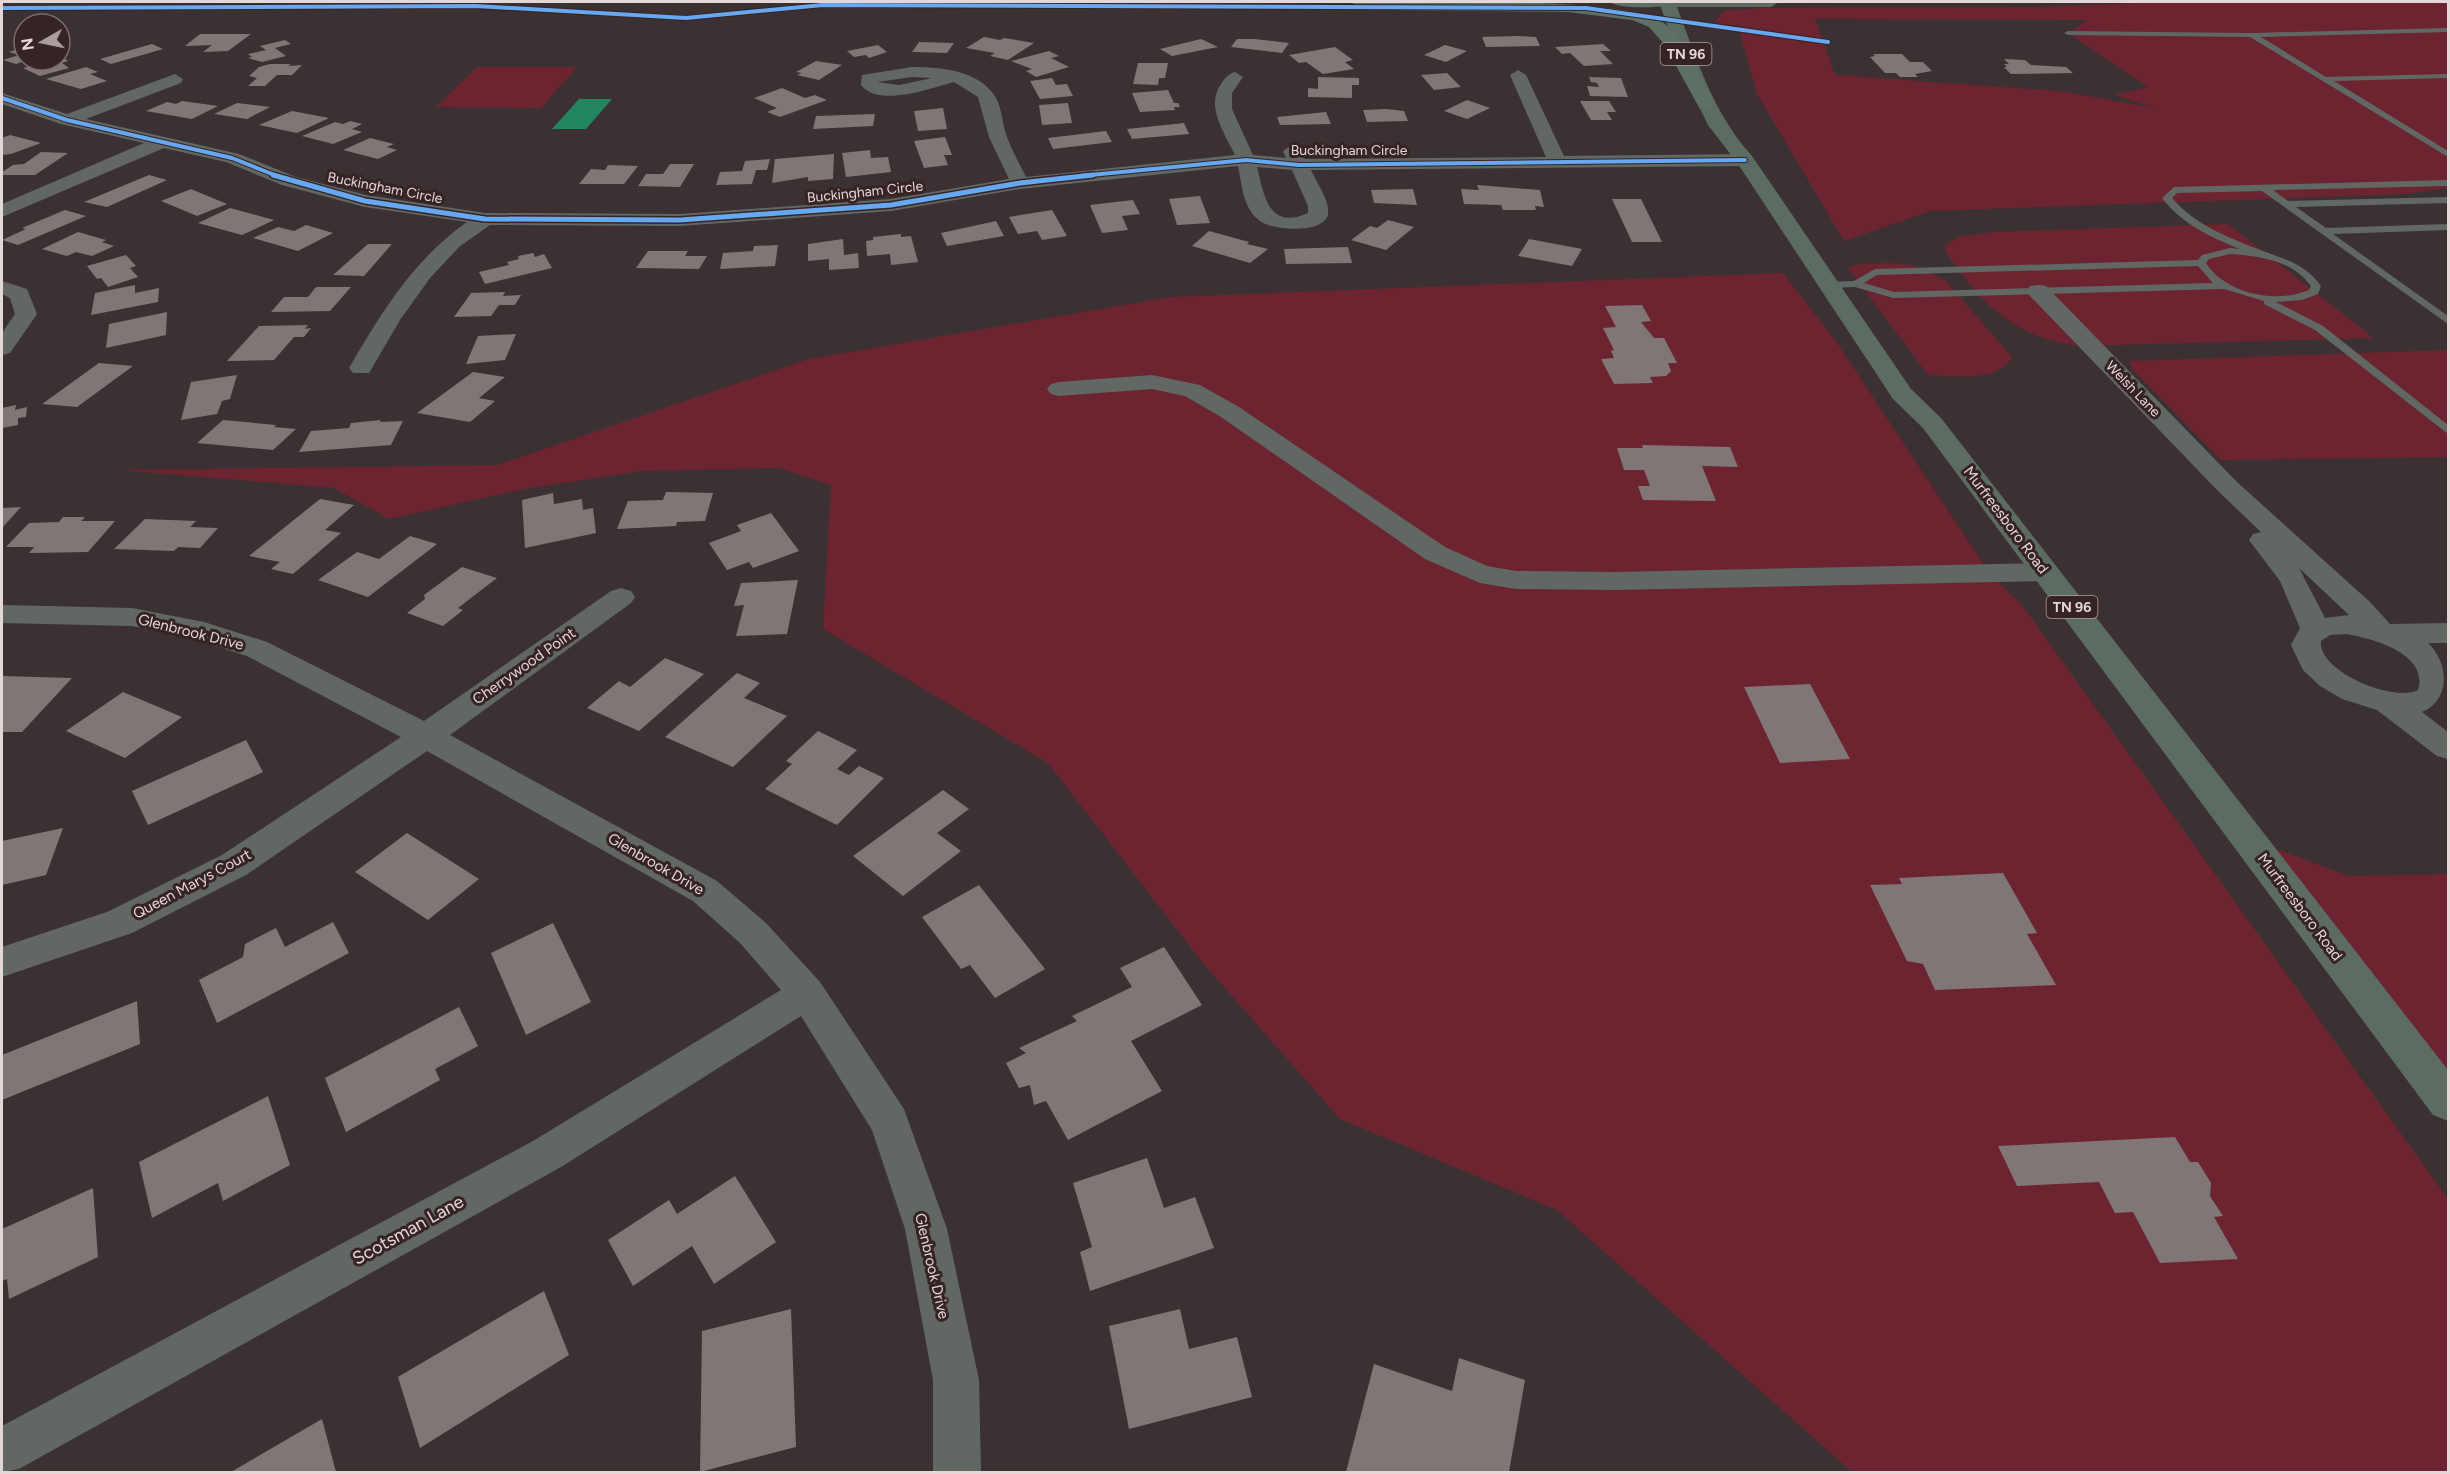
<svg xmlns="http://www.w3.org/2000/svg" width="2450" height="1474" font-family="Figtree,sans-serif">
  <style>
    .green { fill: #6c2430; fill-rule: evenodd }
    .water { fill: #228660 }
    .building { fill: #807676 }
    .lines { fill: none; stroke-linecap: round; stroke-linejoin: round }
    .service { fill: #616864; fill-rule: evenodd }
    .minor { fill: #616864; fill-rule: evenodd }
    .primary { fill: #5c6c63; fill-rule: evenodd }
    .trunk { fill: #5e6f66; fill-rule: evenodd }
    .cycleway-far1-casing { stroke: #362324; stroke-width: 6 }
    .cycleway-casing { stroke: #362324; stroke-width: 8 }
    .cycleway-far1 { stroke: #66a8f1; stroke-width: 4 }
    .cycleway { stroke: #66a8f1; stroke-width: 5 }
    .labels { text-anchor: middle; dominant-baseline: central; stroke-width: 6; stroke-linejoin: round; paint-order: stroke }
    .shield { fill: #362324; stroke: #b0a1a2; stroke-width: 1.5 }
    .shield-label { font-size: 14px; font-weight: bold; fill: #e4d7d8 }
    .far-street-label { font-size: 14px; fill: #e4d7d8; stroke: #362324 }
    .street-label { font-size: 15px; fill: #e4d7d8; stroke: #362324 }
    .near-street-label { font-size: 18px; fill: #e4d7d8; stroke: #362324 }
  </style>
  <rect width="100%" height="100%" fill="#3c3132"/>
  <path class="green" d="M2168,2H2448V188L2404,194L1931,211L1844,241L1757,94L1738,25H1712L1724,11L1761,8L2029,7ZM1815,19L2088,20L2068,33L2148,87L2114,95L2155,108L2060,91L1835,75Z
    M477,67H577L541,108L436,107Z
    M2228,224L2374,338L2080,346C2014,338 1982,304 1945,251L1946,245L1958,237L1993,232Z
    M1889,263L1914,265L1946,281L2012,357C1997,383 1954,376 1928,375L1848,268L1861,264Z
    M1783,273L1837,343L1991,575L2022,605L2448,1199V1472H1852L1557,1210L1340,1119L1202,962L1048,763L823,629L831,485L779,468L642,471L524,489L389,519L334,488L119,470L497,465L809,359L1170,297Z
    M2448,350V457L2221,460L2132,369L2129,361Z
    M2247,838L2349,876L2448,874V1102Z"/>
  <path class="water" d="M579,99H612L586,129H552Z"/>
  <path class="building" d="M200,34H251L228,51L203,52L212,45L185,46Z
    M1517,36L1536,37L1540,46L1486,47L1482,37Z
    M984,37L1000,40L1004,38L1034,43L1008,60L990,56L995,53L966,48Z
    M1201,39L1218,47L1172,56L1160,49Z
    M1237,39H1254L1289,43L1282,53L1231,47Z
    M285,40L291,44L275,48L286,56L262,62L248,58L252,57L248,54L266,50L260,46Z
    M919,42L954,43L947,53L912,52Z
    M152,44L163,49L111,64L100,59Z
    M1603,44L1611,51H1600L1613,64L1584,66L1570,53L1562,54L1555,47Z
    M878,45L887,52L869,58L866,55L854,57L847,51Z
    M1445,45L1467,51L1446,62L1424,55Z
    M24,47V61L16,64L3,60L19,55L9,52Z
    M1335,47L1353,60L1345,62L1354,69L1323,74L1306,62L1299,63L1289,55Z
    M1049,51L1059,56L1051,58L1069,67L1036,77L1026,71L1032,69L1011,61Z
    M1873,54H1902L1910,62H1923L1932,71L1915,74L1918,77H1900L1896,73H1885L1870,57L1875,56Z
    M63,57L68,61L62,63L69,68L40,76L23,68Z
    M2004,59L2025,60L2031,65L2066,67L2073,73L2011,74L2004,67H2007L2004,64H2009Z
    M816,61L842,65L819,80L797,75L802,73L796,72Z
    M1138,63H1168L1165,78H1159L1158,85L1133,84Z
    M270,64H291L288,66L302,65L292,75H277L265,86H248L257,78L249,76L259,67Z
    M86,67L98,72L90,74L107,81L81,89L46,79Z
    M1447,73L1461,87L1434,90L1421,75Z
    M1318,77L1359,78V85H1352V98L1308,97V88L1318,89Z
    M1589,77L1621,78L1628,97L1590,96L1587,86L1599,87L1597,83L1591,82Z
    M1052,78L1056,85L1067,84L1073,96L1040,99L1030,81Z
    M782,88L805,98L815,95L827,100L780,117L767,112L777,108L754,98Z
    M1168,90L1174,103H1178L1180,107H1174L1175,110L1140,112L1132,93Z
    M1467,100L1490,108L1467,119L1444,111Z
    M182,101L218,106L192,119L146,111L167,102L176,104Z
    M1580,101H1609L1616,112H1607L1612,120H1591Z
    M237,103L270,107L247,119L214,114Z
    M1068,103L1072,123L1042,125L1039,105Z
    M943,108L947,129L918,131L914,111Z
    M1386,109L1404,111L1408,121L1367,122L1363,110Z
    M292,111L329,118L297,133L259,125Z
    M1326,112L1331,124L1280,125L1277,117Z
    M875,114L873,126L813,129L816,116Z
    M350,121L362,124L352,129L362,132L333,144L302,136L335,122L343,124Z
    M1184,123L1189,134L1132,139L1127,129Z
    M1106,131L1112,142L1053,149L1048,138Z
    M10,135L41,143L11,154L2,155V138Z
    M945,137L952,155H944L948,165L924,168L914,141Z
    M370,138L394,144L387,147L397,150L378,159L343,150Z
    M870,150L871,158L888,157L891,172L846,177L842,153Z
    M41,152L68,153L35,175H2V172L13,165L24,164Z
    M834,154L833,179L808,181V177L772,183L775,159Z
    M770,159L767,170H756L752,184L716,185L720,172L742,171L745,161Z
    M670,164H694L680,187L638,186L646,174H663Z
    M608,165L638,166L624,184H579L591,169L605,170Z
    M149,175L167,180L107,207L84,202Z
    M1477,185L1540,190L1544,207L1535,206L1536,210H1503L1501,205L1464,204L1461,189L1479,190Z
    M191,189L227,204L197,216L161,201Z
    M1413,189L1417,205L1374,203L1371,190Z
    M1200,196L1210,223L1177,225L1169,199Z
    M1612,199H1641L1662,242H1632Z
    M1133,200L1140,214L1122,216L1128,230L1102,233L1090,205Z
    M230,208L274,220L242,235L198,223Z
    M65,210L86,216L18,245L2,240L26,229L22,228Z
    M1052,210L1067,236L1042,240L1037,231L1018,234L1009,217Z
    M1388,220L1414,227L1386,250L1351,240L1370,226L1377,228Z
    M996,221L1004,236L947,246L941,233Z
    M306,225L333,233L298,251L253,238L278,227L294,231Z
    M1209,231L1249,242L1247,244L1268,249L1250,263L1192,246Z
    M78,232L106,240L102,242L114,246L92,256L76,252L67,256L42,249Z
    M901,234V237L911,236L918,262L891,265L890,254L867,256L866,241L873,240V237Z
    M843,239L844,255L858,253L859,268L829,270V259L808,261V244Z
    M1529,239L1582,249L1572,266L1518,256Z
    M368,244H392L364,276L333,275Z
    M778,245L775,266L720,269L723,253L753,251L754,246Z
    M1348,247L1352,263L1286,264L1284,249Z
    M648,251H688L685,256H707L699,269L636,268Z
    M533,253L535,257L544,254L552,268L485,284L479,272L509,265L507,262L519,259L518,256Z
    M126,255L136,266L130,268L138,277L108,287L101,278L97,279L87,266Z
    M135,285V293L159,288L158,302L91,315L95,293Z
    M316,287H351L330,311L271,312L284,297H308Z
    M505,292L503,296L521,295L515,305H499L491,316L454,317L471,293Z
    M1642,305L1651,321L1641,322L1654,338H1664L1677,363H1668L1671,371L1666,376L1650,377L1653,383L1614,384L1601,359L1614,358L1611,351L1614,350L1603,328L1616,327L1605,306Z
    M167,312L166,335L106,348L109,324Z
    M308,325L305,329L311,328L304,337H294L274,360L227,361L259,326Z
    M516,334L505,360L466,364L478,336Z
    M99,363L133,366L77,407L42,404Z
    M473,372L505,377L479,398L495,401L470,422L417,413Z
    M237,375L230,399L222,401L217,414L181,420L191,382Z
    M16,405L15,410L27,407L26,417L18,418V425L2,428V408Z
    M223,420L276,425L274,427L296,429L273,450L197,443Z
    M381,420L380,422L403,421L391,445L299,452L311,431L349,428L351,423Z
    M1642,445L1730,447L1738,467L1702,466L1716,501L1643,500L1638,486H1650L1644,470H1624L1617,448H1643Z
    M666,492L713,493L705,521L677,522L676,526L617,529L628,501L663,500Z
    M553,493L554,504L582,499L583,510L593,508L596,533L525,548L522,500Z
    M320,499L354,505L325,530L341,533L293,574L271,569L280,562L249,556Z
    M21,507L2,528V508Z
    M771,513L799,551L753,568L749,562L727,570L709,543L741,531L737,525Z
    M63,517H85L81,521H115L88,552L29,553L34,547H6L29,523L59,522Z
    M145,519L196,521L190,527L218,528L200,548L178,547L174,551L114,549Z
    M410,536L437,544L368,597L318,580L357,552L379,559Z
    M462,567L497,578L458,608L463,610L443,626L407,613L425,599L424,595Z
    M798,580L787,634L736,636L744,605L734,606L741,583Z
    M665,658L704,674L639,731L587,708L619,681L630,687Z
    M737,673L760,683L744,698L787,716L733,767L665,737Z
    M3,676L72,678L22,732H2Z
    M1810,684L1850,759L1780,763L1744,687Z
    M123,692L182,717L125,758L66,731Z
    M818,731L857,750L837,769L849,775L859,766L884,778L837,825L765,789L792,764L786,761Z
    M246,740L263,772L148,825L132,791Z
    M943,790L969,809L937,833L961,851L903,896L853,856Z
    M63,828L46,875L2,885V841Z
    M407,833L479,879L428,920L355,872Z
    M2003,873L2037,933L2027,934L2056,985L1935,990L1923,964L1907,961L1870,885L1902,884L1899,878Z
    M979,885L1045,969L995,998L970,965L961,969L922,917Z
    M333,922L349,953L217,1023L199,980L243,957L245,944L276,928L285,947Z
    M553,923L591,1002L526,1035L491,953Z
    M1164,947L1202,1005L1131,1041L1162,1091L1068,1140L1046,1101L1034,1105L1030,1085L1019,1088L1006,1063L1026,1053L1019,1048L1077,1021L1072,1016L1132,987L1120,968Z
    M137,1001L140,1044L2,1100V1055Z
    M459,1007L478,1046L435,1069L440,1080L346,1132L325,1078Z
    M268,1096L290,1165L223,1201L218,1183L152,1218L139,1162Z
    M2175,1137L2190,1162H2198L2211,1183L2210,1196L2223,1216L2214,1217L2238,1259L2160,1263L2133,1212L2115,1213L2099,1182L2017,1186L1998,1146Z
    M1147,1158L1164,1208L1195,1197L1214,1248L1090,1291L1080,1252L1092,1247L1073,1183Z
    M735,1176L776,1242L714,1284L692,1246L633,1286L608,1240L669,1200L677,1214Z
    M93,1188L98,1257L9,1299L7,1279L2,1281V1229Z
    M544,1291L569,1355L420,1448L398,1377Z
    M791,1309L796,1447L700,1472L702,1331Z
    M1180,1309L1189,1349L1237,1337L1252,1397L1129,1429L1109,1326Z
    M1459,1358L1525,1380L1509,1472H1346L1374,1364L1452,1391Z
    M322,1419L336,1472H231Z"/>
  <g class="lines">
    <path class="service" d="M2448,28V32L2261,37L2326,77L2448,74V78L2334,81L2448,151V157L2250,37L2068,35L2064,33L2068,31L2252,33Z
      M2448,180V186L2273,190L2288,201L2448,197V203L2296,207L2326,228L2448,224V230L2333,234L2448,316V324L2262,191L2177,193L2172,198C2196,226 2230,238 2263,251C2287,260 2305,264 2321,286L2318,294L2302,300L2276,302L2323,326L2448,425V434L2315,330L2264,304V301L2224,289L1893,298L1855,287L1828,288L1823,285L1828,282L1854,281L1875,269L2198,260L2202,255L2230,248L2240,249C2210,237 2182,224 2162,198L2174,187ZM2230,254C2260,256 2292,260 2311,286L2309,290C2276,304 2226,294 2206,263L2209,259ZM2198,266L2213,283L1894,292L1864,283L1877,275Z"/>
    <path class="minor" d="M912,67C940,67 980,70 996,98C1002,109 1002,122 1006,134C1011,149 1019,163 1026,177L1235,155C1225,134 1205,106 1221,84C1225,78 1228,74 1235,72L1243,77L1232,93V109L1253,155L1286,158L1283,151L1292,145L1298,147L1305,159L1546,157L1510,75L1518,70L1526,75L1564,156L1745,154L1754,160L1745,166L1311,170C1316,182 1330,200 1328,214C1325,234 1273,231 1260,221C1243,209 1242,185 1238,166L1020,189L891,211L680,226L490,225L459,247L430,278L400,320L369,373H353L349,368C381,313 414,259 467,222L365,207L282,185L226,162L164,148L2,217V204L144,143L61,124L2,104V93L67,114L175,74L183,79L181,83L86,119L239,154L296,177L366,195L485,213L680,214L891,199L1009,179L989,137L978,97L954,82C931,88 879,108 861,85L862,75ZM912,77L932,78L899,85L877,82ZM1257,167L1292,170L1308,206V213C1268,231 1264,195 1257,167Z
      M2,281L27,289L37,314L10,353L2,355V333L15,314L10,298L2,294Z
      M2038,285L2046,286L2237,482L2370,602L2390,624L2448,623V643H2428C2450,664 2450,701 2422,712L2448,732V759L2437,756L2377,710L2342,699L2320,686L2303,670L2291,645L2300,628L2280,581L2249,540L2253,534L2261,532L2219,492L2030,296L2027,291L2030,286ZM2299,568L2349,615L2325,618ZM2347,634C2373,639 2429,653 2418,690C2394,703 2317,671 2321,641L2330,635Z
      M1152,375L1200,385L1239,407L1445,547L1487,566L1516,571L1616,572L2046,563L2056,566L2060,572L2056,578L2046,581L1616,590L1516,589L1480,583L1425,559L1221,417L1185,396L1152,389L1059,396L1051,394L1047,389L1051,384L1059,382Z
      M621,588L631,591L635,597L631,603L450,735L717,881L766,923L820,982L904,1109L947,1229L979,1380L981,1472H933V1380L905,1229L872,1130L801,1016L561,1167L19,1469L2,1472V1426L533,1141L781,990L740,943L693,901L427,751L246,875L132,933L2,977V947L107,912L222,855L401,737L247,656L190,638L132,626L2,623V605L132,608L204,622L267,642L424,721L611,591Z"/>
    <path class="primary" d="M1659,2H1779L1771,7H1677C1697,60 1713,113 1752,156L1911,389L1941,418L2448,1070V1121L2433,1115L1923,428L1893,399L1738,164L1708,125L1689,86Z"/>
    <path class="trunk" d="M1352,2C1380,0 1411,2 1439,2C1489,2 1621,0 1661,21C1687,38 1700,79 1715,105L1706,110L1700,109L1664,44L1649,27L1632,20L1568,12L1383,10L1354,5Z
      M1610,2H1675C1668,9 1617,9 1610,2Z"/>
    <g class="cycleway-far1-casing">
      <path id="cycleway-far1" d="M2,8L476,6L686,18L823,5L1586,8L1828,42
        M2,98L67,120L232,158L277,176
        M1080,176L1246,160L1299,165L1745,160"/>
    </g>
    <g class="cycleway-casing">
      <path id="cycleway" d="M273,175L365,201L485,219L680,220L891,205L1020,183L1093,175"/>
    </g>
    <use href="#cycleway-far1" class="cycleway-far1"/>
    <use href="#cycleway" class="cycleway"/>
  </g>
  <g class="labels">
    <g class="shield">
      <rect x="1660.5" y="43" width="51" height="22" rx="4.5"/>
      <rect x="2046.5" y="596" width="51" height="22" rx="4.5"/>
    </g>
    <g class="shield-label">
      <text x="1686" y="54">TN 96</text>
      <text x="2072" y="607">TN 96</text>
    </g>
    <g class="far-street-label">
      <text x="1349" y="150">Buckingham Circle</text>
      <text transform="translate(385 188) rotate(11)">Buckingham Circle</text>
      <text transform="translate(865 192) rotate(-6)">Buckingham Circle</text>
      <text transform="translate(2133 389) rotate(46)">Welsh Lane</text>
    </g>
    <g class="street-label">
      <text transform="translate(2006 520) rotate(53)">Murfreesboro Road</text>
      <text transform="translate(191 632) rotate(14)">Glenbrook Drive</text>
      <text transform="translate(524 666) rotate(-35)">Cherrywood Point</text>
      <text transform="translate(656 864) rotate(30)">Glenbrook Drive</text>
      <text transform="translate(192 884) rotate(-28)">Queen Marys Court</text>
      <text transform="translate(2300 907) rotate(53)">Murfreesboro Road</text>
      <text transform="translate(932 1266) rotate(77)">Glenbrook Drive</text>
    </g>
    <g class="near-street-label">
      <text transform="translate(408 1230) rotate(-29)">Scotsman Lane</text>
    </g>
  </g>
  <rect width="2450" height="1474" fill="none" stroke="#e4d7d8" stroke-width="6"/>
  <g transform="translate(42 42) rotate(261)"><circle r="28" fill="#362324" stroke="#7c6b6c" stroke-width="1.5"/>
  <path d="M0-4.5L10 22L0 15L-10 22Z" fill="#a99d9e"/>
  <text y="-9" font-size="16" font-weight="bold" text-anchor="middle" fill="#e4d7d8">N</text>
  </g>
</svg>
